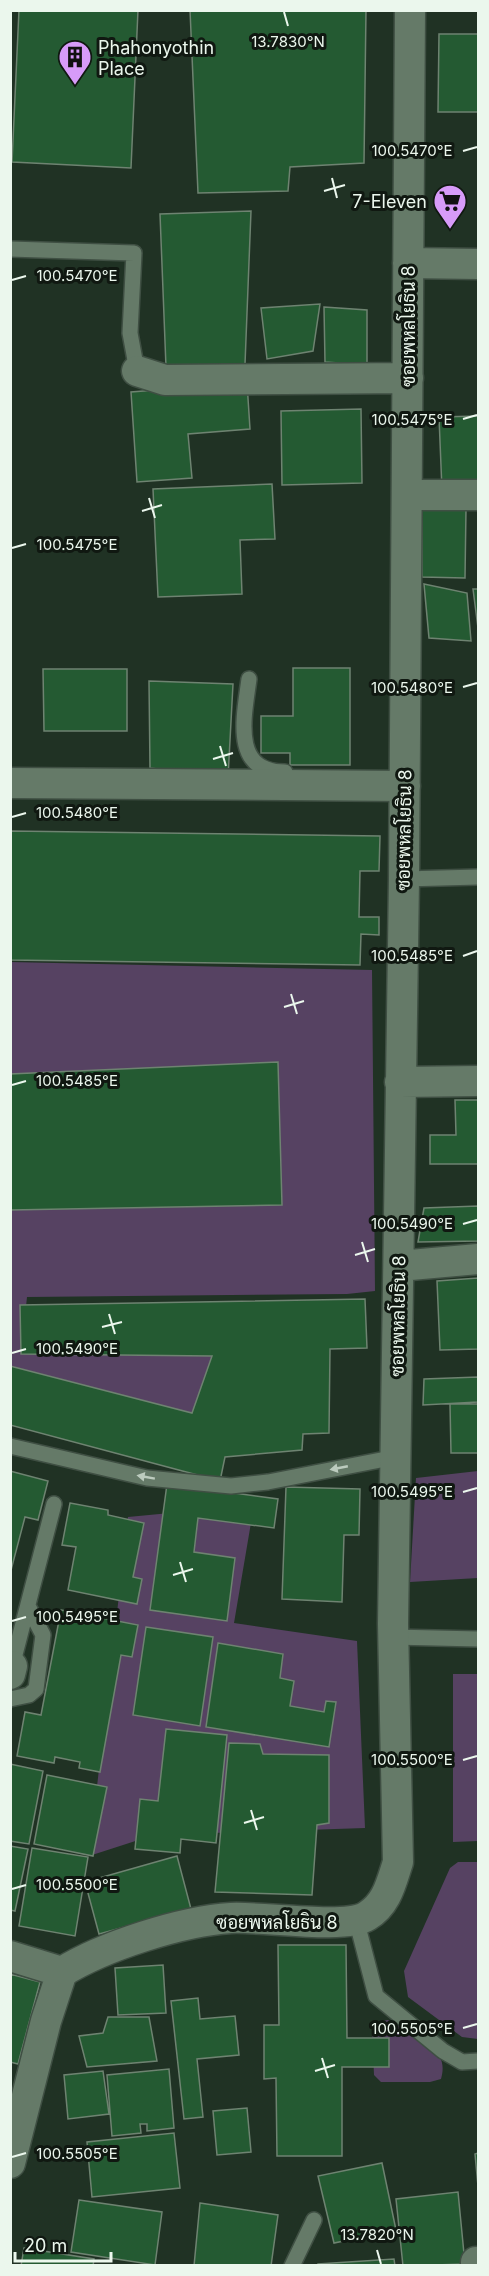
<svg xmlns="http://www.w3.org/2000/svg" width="489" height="2276" font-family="Inter,Sarabun,sans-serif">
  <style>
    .green { fill: #564262 }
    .building { fill: #245a32; stroke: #6e8371; stroke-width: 1.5 }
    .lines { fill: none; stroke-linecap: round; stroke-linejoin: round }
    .service-casing { stroke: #3f4f43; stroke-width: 18 }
    .minor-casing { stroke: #3f4f43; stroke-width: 33 }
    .service { stroke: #657a68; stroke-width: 15 }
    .minor { stroke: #657a68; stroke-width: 30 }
    .oneway { fill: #bccbbe }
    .ticks { fill: none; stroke: #ebf7ed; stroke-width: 2 }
    .labels { text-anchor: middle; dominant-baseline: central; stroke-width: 6; stroke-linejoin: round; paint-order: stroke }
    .poi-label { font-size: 18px; fill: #ebf7ed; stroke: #101811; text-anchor: start }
    .street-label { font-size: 18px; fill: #ebf7ed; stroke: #101811 }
    .ticks-label { font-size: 15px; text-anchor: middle; fill: #ebf7ed; stroke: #101811; stroke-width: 6; stroke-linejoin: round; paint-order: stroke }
  </style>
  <rect width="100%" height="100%" fill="#203224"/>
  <path class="green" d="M10,962L372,970L375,1291L347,1294L27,1297L21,1354L212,1356L192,1413L11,1366Z
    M478,1471V1578L410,1582L416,1478Z
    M254,1505L234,1623L357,1641L365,1828L154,1835L89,1856L128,1517Z
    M453,1674H478V1841L453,1842Z
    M458,1862H478V2039L462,2037L408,1997L404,1971L450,1868Z
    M388,2020C400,2025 431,2046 439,2056C444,2063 443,2072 441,2079L430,2082H381L374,2075L372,2028L377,2022Z"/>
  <path class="building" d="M19,10H138L131,168L12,162Z
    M190,10H366L364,163L290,167L288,191L198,193Z
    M439,34H478V112H438Z
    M251,211L245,364L166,367L160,214Z
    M320,304L313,351L267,359L261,308Z
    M324,307L367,310V365L325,362Z
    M247,383L250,429L188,434L192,478L137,482L131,392Z
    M361,409L362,483L282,485L281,411Z
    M478,416V489L442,490L439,417Z
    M272,484L275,539L240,540L242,594L158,597L153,489Z
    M422,509H466L465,578L422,577Z
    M424,584L467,593L471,641L429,638Z
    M473,589H478V628Z
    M293,668H350V765H290V753H261V716H293Z
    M43,669H127V731H44Z
    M149,681L233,684L228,778L150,768Z
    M10,831L380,836L379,871H360L359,917H379V935L361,934L360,965L10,960Z
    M278,1062L282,1205L10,1210V1074Z
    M455,1100H478V1164H430V1135H456Z
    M478,1206V1241L418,1242L424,1208Z
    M478,1278V1349L440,1350L437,1281Z
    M365,1299L367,1348L330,1349L329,1433L303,1434L302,1450L225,1457L220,1481L10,1425V1366L192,1413L212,1356L21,1354L20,1305Z
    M478,1377V1402L423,1405L424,1379Z
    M450,1404H478V1453H451Z
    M10,1471L48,1481L38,1520L25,1517L10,1574Z
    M167,1484L278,1499L274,1528L198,1518L194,1552L235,1558L227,1621L150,1610Z
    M286,1487L360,1489L359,1535H344L342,1602L282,1599Z
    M70,1503L108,1510V1515L144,1523L133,1577L142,1579L137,1604L68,1590L76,1547L62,1545Z
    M61,1610L138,1625L132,1657L121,1655L100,1772L79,1768L80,1762L55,1757L54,1763L17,1756L25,1712L41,1715Z
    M146,1627L213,1637L200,1726L133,1715Z
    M218,1643L283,1654L280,1678L294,1681L290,1706L324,1712L326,1701L336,1702L329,1747L206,1727Z
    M166,1729L227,1735L216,1843L181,1839L180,1853L135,1849L140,1799L158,1801Z
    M229,1743L260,1744L263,1754L329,1755V1823L317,1825L312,1895L215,1892Z
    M10,1764L43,1771L29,1844L10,1841Z
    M47,1775L107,1787L93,1856L34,1844Z
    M10,1846L28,1849L15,1911L10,1910Z
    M32,1848L88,1857L75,1936L19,1926Z
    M177,1856L191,1909L99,1934L85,1882Z
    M278,1945H346L347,2038H389V2067H342V2156H277L276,2078L264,2079V2025H279Z
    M163,1965L166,2013L118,2015L115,1968Z
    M10,1974L40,1982L18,2064L10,2062Z
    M198,1998L200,2019L235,2016L239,2055L197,2059L203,2117L184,2119L171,2001Z
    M108,2017H149L157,2061L87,2067L79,2036L103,2033Z
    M169,2069L174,2128L147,2131V2124H140L141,2133L112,2136L107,2075Z
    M103,2071L109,2114L68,2119L64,2075Z
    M247,2108L251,2152L217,2155L213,2111Z
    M174,2133L180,2188L92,2197L87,2142Z
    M478,2153V2186L475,2154Z
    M382,2163L396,2230L334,2243L318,2176Z
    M458,2192L465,2264L403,2266L396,2199Z
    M79,2200L162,2212L155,2265L71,2252Z
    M200,2203L278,2215L271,2266H194Z
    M24,2248L94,2259L93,2266H21Z
    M394,2259L395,2266H318V2264Z"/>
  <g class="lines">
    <g class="service-casing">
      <path id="service" d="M10,249L134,253L130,333L137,371
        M249,679C244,717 231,772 285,772
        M404,879L478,877
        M10,1446L147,1478L231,1486L268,1482L396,1457
        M393,1637L478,1639
        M12,1666L54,1504
        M10,1699L29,1695L36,1689L43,1635L28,1606
        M356,1919L376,1996L443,2051L462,2062L478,2061
        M292,2266L314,2220"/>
    </g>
    <g class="minor-casing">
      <path id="minor" d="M408,263L478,264
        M137,371L165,380L408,378
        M407,495H478
        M10,783L405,786
        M400,1082L478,1081
        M399,1266L478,1259
        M10,1674L12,1666
        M10,1956L62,1972
        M10,2163L46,2021L62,1972C104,1946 182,1921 231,1918C262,1916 344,1930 367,1916C387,1904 391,1883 398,1862L393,1624L404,879L410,10
        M476,2262V2266"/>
    </g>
    <use href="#service" class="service"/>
    <use href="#minor" class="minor"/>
  </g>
  <defs><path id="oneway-solid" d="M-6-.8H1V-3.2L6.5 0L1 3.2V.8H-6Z" transform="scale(1.5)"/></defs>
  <g class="oneway">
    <use href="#oneway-solid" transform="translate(339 1468) rotate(169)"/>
    <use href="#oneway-solid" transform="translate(146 1477) rotate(-170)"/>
  </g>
  <path class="ticks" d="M284,12L288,26M463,151L477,147M332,178L337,198M324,191L345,185M12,280L26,276M463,419L477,415M149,498L155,518M142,511L162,505M12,548L26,544M463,687L477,683M220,746L226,766M213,759L233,753M12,817L26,813M463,956L477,951M291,994L297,1014M284,1007L304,1001M12,1085L26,1081M463,1224L477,1220M362,1242L368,1262M355,1255L375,1249M109,1314L115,1334M102,1327L122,1322M12,1353L26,1349M463,1492L477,1488M180,1562L186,1582M173,1575L193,1569M12,1621L26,1617M463,1760L477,1756M251,1810L257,1830M244,1823L264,1817M12,1889L26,1885M463,2028L477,2024M322,2058L328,2078M315,2071L335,2065M12,2157L26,2153M377,2250L381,2264"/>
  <defs>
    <g id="building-pin" transform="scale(1.725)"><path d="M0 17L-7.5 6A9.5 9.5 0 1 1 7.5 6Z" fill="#d79bf9" stroke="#101811"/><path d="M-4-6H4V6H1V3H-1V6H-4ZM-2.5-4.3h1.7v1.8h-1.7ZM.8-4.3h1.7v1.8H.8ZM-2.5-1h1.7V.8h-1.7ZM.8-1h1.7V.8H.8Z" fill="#111"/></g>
    <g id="supermarket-pin" transform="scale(1.725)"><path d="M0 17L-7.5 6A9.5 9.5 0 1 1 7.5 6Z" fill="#d79bf9" stroke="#101811"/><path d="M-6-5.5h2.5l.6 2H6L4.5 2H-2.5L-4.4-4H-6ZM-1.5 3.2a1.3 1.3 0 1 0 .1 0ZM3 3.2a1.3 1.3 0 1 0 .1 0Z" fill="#111"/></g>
  </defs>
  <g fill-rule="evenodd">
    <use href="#building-pin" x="75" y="57"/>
    <use href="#supermarket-pin" x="450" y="201"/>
  </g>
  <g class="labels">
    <g class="poi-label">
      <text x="98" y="47">Phahonyothin<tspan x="98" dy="21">Place</tspan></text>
      <text x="427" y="201" text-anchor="end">7-Eleven</text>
    </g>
    <g class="street-label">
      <text transform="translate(408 326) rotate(-90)">ซอยพหลโยธิน 8</text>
      <text transform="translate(404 830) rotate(-89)">ซอยพหลโยธิน 8</text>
      <text transform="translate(398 1316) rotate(-89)">ซอยพหลโยธิน 8</text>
      <text x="277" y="1922">ซอยพหลโยธิน 8</text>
    </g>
  </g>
  <g class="ticks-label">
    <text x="288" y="47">13.7830°N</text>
    <text x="412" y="156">100.5470°E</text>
    <text x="77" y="281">100.5470°E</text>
    <text x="412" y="425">100.5475°E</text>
    <text x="77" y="550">100.5475°E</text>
    <text x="412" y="693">100.5480°E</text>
    <text x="77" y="818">100.5480°E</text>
    <text x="412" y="961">100.5485°E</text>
    <text x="77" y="1086">100.5485°E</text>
    <text x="412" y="1229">100.5490°E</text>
    <text x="77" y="1354">100.5490°E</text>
    <text x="412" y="1497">100.5495°E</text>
    <text x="77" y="1622">100.5495°E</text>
    <text x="412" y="1765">100.5500°E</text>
    <text x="77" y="1890">100.5500°E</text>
    <text x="412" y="2034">100.5505°E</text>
    <text x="77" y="2159">100.5505°E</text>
    <text x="377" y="2240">13.7820°N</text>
  </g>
  <rect width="489" height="2276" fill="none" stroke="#ebf7ed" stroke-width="24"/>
  <path d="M15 2252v9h96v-9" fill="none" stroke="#ebf7ed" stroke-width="3"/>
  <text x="24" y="2252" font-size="18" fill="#ebf7ed" stroke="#101811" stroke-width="4.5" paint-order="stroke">20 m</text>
</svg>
